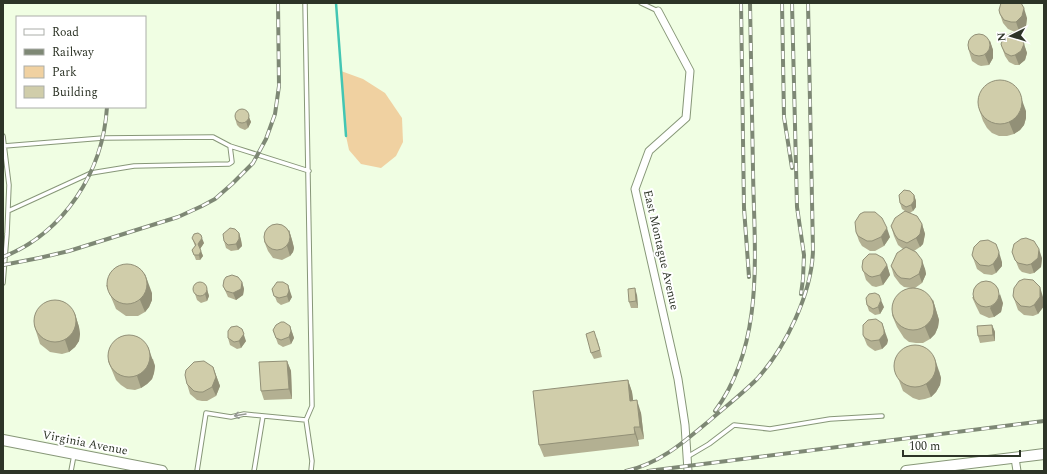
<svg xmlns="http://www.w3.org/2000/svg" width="1047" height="474" font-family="Spectral,serif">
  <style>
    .green { fill: #f0d1a1 }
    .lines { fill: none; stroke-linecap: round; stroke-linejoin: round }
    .stream { stroke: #43c6b3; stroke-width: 2.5 }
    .lane-casing { stroke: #879778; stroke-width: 5.5 }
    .street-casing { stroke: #879778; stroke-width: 9 }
    .secondary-casing { stroke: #879778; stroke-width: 12 }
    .lane { stroke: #fff; stroke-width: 3.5 }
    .street { stroke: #fff; stroke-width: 7 }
    .secondary { stroke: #fff; stroke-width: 10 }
    .rail-casing { stroke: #7e8875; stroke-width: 4 }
    .rail { stroke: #fff; stroke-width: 2.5; stroke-dasharray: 8; stroke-linecap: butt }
    .wall { fill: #b3b092 }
    .shaded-wall { fill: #929077 }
    .building { fill: #d0cdaa; stroke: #929077 }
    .oneway { stroke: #969a93 }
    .labels { text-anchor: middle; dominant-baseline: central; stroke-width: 4; stroke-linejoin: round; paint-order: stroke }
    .street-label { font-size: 12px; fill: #2d3427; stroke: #fff }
  </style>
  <rect width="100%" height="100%" fill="#f0fee3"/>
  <path class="green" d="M341,71L363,79L385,93L402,118L403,142L396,156L381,168L361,164L349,150L346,136Z"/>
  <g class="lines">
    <path class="stream" d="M336,3L346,136"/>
    <g class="lane-casing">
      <path id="lane" d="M305,3L312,406L306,420L312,461L311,471
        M641,3L658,11
        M3,136L9,185L7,234L3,283
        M4,146L103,138L213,137L230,146L232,162L229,164L134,166L91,173L8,211
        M230,146L309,171
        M687,457L709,444L734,425L770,429L830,419L882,416
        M71,471L74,455
        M197,471L206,413L231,417L244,414L306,420
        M254,471L263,416"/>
    </g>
    <g class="street-casing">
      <path id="street" d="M658,11L690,71L686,118L649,151L635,189L678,379L685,425L688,471
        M1015,458L1017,471"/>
    </g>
    <g class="secondary-casing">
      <path id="secondary" d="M3,440L162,471
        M906,471L1044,454"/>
    </g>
    <use href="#lane" class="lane"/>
    <use href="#street" class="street"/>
    <use href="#secondary" class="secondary"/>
    <g class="rail-casing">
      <path id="rail" d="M741,3L744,208L749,277
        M782,3L784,117L792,168
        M792,3L797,207L804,255L803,279L801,294
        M3,257C64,233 103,172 107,107
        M3,265L39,258L69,251L178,217L202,206L215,199L232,184L253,163L266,139L275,114L279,86L278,3
        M715,411C766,342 754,250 753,170C752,114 751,59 750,3
        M626,471C659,464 684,442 709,421C725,407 742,394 757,379C786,347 812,293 813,250L808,3
        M648,471L1044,421"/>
    </g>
    <use href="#rail" class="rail"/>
  </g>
  <path class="wall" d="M1000,14L1027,18L1026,26L1019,31L1015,32L1008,29L1003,23Z
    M990,41L993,50V58L989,65L981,66L978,65L972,61L968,48Z
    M1024,44L1027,53L1025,60L1019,65H1015L1009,62L1005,56L1002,47Z
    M979,109L1026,111V118L1024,125L1020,130L1014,134L1007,136H999L992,133L987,128L983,121Z
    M248,115L251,122L248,128L245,130L240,128L237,125L235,118Z
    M914,195L916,201V207L913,211L910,213L922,224L925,234L923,244L920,247L914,251L925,269L926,274L922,283L915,288L933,300L939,320L938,327L935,334L930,339L923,343H916L909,342L904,338L897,327L892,315L911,288L904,287L900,284L894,276L891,266L903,249L898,245L894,236L891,226L905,211L902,209L900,203Z
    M289,230L292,240L294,248L293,252L290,256L282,260L273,258L268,251L264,241Z
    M856,232L890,237L884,246L875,251H870L862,246L859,241Z
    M239,233L241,240L242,246L238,250L231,251L226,248L224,241Z
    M192,238L204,243L200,249L203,256L200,260H196L192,250L195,246Z
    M1012,252L1042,258L1041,267L1034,273L1030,274L1022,272L1019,269Z
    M972,255L1002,262V266L996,273L992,275L984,274L977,269Z
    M887,265L890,275L883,285L876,287L872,286L866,280L862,267Z
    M242,282L244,289L243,295L236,300L228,297L223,286Z
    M106,285L152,293V300L149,307L145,312L138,316H126L116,309Z
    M206,286L209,296L207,301L201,303L197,300L195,294Z
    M272,289L292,297L289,302L281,305L277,302Z
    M637,295L638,308H631L629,302Z
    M1013,296L1043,297L1044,306L1038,314L1033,316L1024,315L1018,310Z
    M972,297L1003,303L1001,312L994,317L989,318L980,314L976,306Z
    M867,305L884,307L880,314L875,315L869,311Z
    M75,314L79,327L80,334L79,341L75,347L69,352L62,354L50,352L40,344L34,325Z
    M992,325L995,332V341L980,343L978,336Z
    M273,330L292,332L294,338L291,344L283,347L278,344Z
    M863,335L888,340L887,344L882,349L875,351L869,347L867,345Z
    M228,338L246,341L241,348L237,349L230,345Z
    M597,338L602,357L594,359L591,353Z
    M153,359L155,366L154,373L152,379L147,384L141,388L135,390L127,389L121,385L116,380L108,361Z
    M287,361L291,371L292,399L264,400L261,391Z
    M213,367L220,386L216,396L207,401H202L197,400L190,394L187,384Z
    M939,371L941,378L940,385L936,392L931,397L925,399L919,400L913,398L903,391L898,378Z
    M628,380L632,392L633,401L641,413L644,439L638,440L639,446L544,457L539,445Z"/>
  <path class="shaded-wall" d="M1024,8L1027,18L1026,26L1019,31L1016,22Z
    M990,41L993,50V58L989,65L985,55Z
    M1024,44L1027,53L1025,60L1019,65L1015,55Z
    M1019,92L1026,111V118L1024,125L1020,130L1014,134L1009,122Z
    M248,115L251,122L248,128L246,121Z
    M914,195L916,201V207L913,211L911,205Z
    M922,224L925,234L923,244L920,247L916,238Z
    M887,228L890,237L884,246L881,237Z
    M289,230L292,240L294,248L293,252L290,256L287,246Z
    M239,233L241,240L242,246L238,250L236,244Z
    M202,238L204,243L200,249L198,244Z
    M1039,249L1042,258L1041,267L1034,273L1031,264Z
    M201,251L203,256L200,260L199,255Z
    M999,252L1002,262V266L996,273L993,264Z
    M922,260L925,269L926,274L922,283L919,274Z
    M887,265L890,275L883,285L880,275Z
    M145,274L152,293V300L149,307L145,312L140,300Z
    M242,282L244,289L243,295L236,300L233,293Z
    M288,285L292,297L289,302L287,296Z
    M206,286L209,296L207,301L205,294Z
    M1040,287L1043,297L1044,306L1038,314L1034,305Z
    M635,288L637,295L638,308L636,301Z
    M1000,294L1003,303L1001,312L994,317L990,308Z
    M881,300L884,307L880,314L878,307Z
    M933,300L939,320L938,327L935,334L930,339L925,327Z
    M75,314L79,327L80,334L79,341L75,347L69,352L65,340Z
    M882,323L888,340L887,344L882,349L879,340Z
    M992,325L995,332V341L993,335Z
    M290,326L294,338L291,344L289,337Z
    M242,329L246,341L241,348L239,341Z
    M148,347L155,366L154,373L152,379L147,384L141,388L137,376Z
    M935,359L939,371L941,378L940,385L936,392L931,397L926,384Z
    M287,361L291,371L292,399L289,389Z
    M213,367L220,386L216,396L212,387Z
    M628,380L632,392L635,413L630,401Z
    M637,400L641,413L644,439L640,427Z
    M634,427L638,440L639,446L635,434Z"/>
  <path class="building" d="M1001,3H1021L1024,8L1022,16L1016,22H1011L1004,20L1000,14L999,10Z
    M1012,33L1021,37L1024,44L1021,51L1015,55L1011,56L1005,53L1002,47L1001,44L1004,37Z
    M968 45a11 11 0 1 1 22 0a11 11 0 1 1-22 0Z
    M978 102a22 22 0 1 1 44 0a22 22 0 1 1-44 0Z
    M235 116a7 7 0 1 1 14 0a7 7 0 1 1-14 0Z
    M904,190L910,191L914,195V201L911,205L906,207L900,203L899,195Z
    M905,211L917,216L922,224L920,234L916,238L907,243L898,239L895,235L891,226L895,218Z
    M864,212H875L882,218L887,228L881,237L872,241H867L858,236L856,232L855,222L860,214Z
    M264 237a13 13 0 1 1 26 0a13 13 0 1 1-26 0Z
    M230,228L235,229L239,233V239L236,244L228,245L224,241L223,234Z
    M198,233L201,235L202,238L198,244L201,251L199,255H194L192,250L196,245L192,238L194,234Z
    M1026,238L1034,241L1039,249L1038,258L1031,264L1027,265L1018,263L1015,260L1012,252L1014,244L1021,239Z
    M988,240L996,244L999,252L998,257L993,264L989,266L980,265L974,259L972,255L974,247L980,241Z
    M906,247L916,252L922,260V265L919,274L910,279L901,278L897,275L891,266L897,253Z
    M869,254H876L883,258L887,265L880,275L872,277L869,276L863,271L862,267L863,260Z
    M107 284a20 20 0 1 1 40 0a20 20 0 1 1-40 0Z
    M232,275L238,277L242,282L241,289L233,293L226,291L223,286L224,280L226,277Z
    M1024,279L1033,280L1040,287V297L1034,305L1030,307L1021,306L1015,300L1013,296L1014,288L1019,281Z
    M973 294a13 13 0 1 1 26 0a13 13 0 1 1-26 0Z
    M277,282H283L288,285L289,291L287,296L279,298L274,296L272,289Z
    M193 289a7 7 0 1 1 14 0a7 7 0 1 1-14 0Z
    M892 309a21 21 0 1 1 42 0a21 21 0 1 1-42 0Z
    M635,288L636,301L629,302L628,289Z
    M875,293L879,295L881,300L878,307L873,309L867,305L866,298L869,294Z
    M34 321a21 21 0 1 1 42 0a21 21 0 1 1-42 0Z
    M876,319L882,323L884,330V334L879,340L871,341L865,338L863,335V325L868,320Z
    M281,322H284L290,326L291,331L289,337L281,340L276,338L273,330L276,325Z
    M992,325L993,335L978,336L977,326Z
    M237,326L242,329L244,334L239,341L234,342L228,338V331L231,327Z
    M594,331L600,350L591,353L586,334Z
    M108 356a21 21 0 1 1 42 0a21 21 0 1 1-42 0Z
    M894 366a21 21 0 1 1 42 0a21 21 0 1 1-42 0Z
    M204,361L213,367L216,377L212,387L203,392H199L194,391L187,384L185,375L186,370L194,362Z
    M287,361L289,389L261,391L259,362Z
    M628,380L630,401L637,400L640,427H634L635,434L539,445L533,391Z"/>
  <defs><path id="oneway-shaft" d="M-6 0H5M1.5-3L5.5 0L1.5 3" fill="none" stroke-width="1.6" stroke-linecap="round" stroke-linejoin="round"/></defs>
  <use class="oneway" href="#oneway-shaft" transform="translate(240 415) rotate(171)"/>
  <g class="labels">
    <g class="street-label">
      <text transform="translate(661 250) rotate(77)">East Montague Avenue</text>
      <text transform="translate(85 443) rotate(11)">Virginia Avenue</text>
    </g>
  </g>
  <rect width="1047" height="474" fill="none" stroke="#2d3427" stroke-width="8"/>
  <rect x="16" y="16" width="130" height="92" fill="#ffffff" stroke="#abaea9"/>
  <rect x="24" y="29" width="20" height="6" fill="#ffffff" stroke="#abaea9"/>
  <text x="52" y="36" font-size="12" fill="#2d3427">Road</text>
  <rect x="24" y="49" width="20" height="6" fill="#7e8875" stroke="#abaea9"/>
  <text x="52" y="56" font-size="12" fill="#2d3427">Railway</text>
  <rect x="24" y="66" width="20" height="12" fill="#f0d1a1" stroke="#abaea9"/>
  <text x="52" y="76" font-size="12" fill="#2d3427">Park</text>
  <rect x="24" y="86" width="20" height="12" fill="#d0cdaa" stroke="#abaea9"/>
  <text x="52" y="96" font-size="12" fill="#2d3427">Building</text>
  <g transform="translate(1011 36) rotate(265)" stroke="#ffffff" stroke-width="3" paint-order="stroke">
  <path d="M0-3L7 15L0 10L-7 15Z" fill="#2d3427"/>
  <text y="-6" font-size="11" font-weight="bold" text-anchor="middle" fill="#2d3427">N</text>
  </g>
  <path d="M903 450v6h117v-6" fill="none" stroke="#2d3427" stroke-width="2"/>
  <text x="909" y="450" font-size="12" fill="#2d3427" stroke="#ffffff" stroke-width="3" paint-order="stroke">100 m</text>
</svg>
